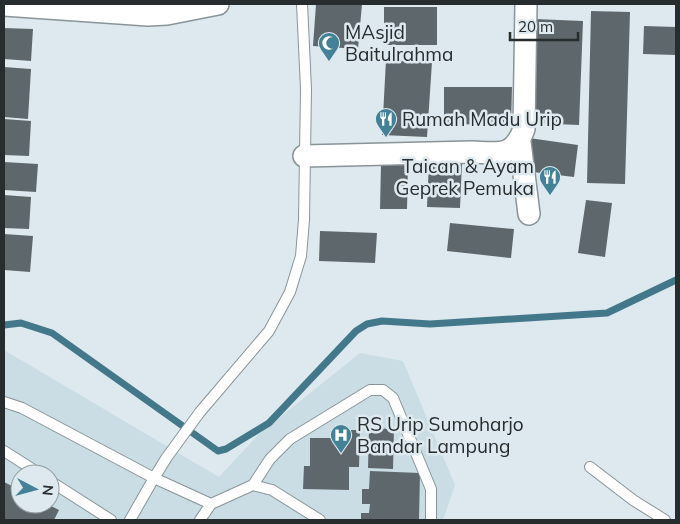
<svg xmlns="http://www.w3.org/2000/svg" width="680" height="524" font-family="Mulish,sans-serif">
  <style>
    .built { fill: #cadde5; fill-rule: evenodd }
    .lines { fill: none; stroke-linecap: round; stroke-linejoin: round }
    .stream { stroke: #43788a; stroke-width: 7 }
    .building { fill: #5e686c }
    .lane-casing { stroke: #899498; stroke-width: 12 }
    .street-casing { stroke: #899498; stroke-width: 24 }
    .lane { stroke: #fff; stroke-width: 10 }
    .street { stroke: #fff; stroke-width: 21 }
    .labels { text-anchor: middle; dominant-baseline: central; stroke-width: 5; stroke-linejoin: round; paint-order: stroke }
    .poi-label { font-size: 19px; fill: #272c2e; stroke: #dde9ee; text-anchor: start }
  </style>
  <rect width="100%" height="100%" fill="#dde9ee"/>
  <path class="built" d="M4,350L219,477L259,434L360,353L403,361L455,485L443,520H4ZM20,474H50V504H20Z"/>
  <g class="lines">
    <path class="stream" d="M4,325L21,323L52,333L218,451L226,449L269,423L356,331L367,324L382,321L430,324L607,313L676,280"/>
  </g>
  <path class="building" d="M316,4H362L358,49L313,46Z
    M384,7H437V45H384Z
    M591,11L630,12L625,184L587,183Z
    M535,19L583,21L579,125L531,123Z
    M644,26L676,27V55L643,54Z
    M4,28L33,29L31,61L4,59Z
    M386,60L432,62L427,137L382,135Z
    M4,67L31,69L28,119L4,117Z
    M444,87H512L511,125L444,124Z
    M4,119L31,121L29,156L4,155Z
    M529,138L578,145L574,177L525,171Z
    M429,161L462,162L460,208L427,207Z
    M4,162L38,164L36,192L4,190Z
    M381,164L408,165L407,209H380Z
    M4,195L31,197L29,229L4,228Z
    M586,200L612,203L605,257L578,253Z
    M450,223L514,229L511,258L447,251Z
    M320,231L377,233L375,263L319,261Z
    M4,234L33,236L30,272L4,270Z
    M369,428L394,429L393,469L368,468Z
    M340,430H360L359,467H349V490L303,489L304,466H310V438H339Z
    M370,471L420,473L419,520H361V513H369L370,504H362V489H369Z
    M4,482L20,490V504H47L59,510L54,520H4Z"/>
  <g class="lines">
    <g class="lane-casing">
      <path id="lane" d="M302,4L306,89L304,220L301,256L290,292L269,331L200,412L167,457L154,478L211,504L253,485L272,490L320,520
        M4,402L22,408L154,478L130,520
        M4,451L40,474
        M590,467L633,500L665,520
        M50,481L111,520
        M253,485L270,459L290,439L370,390H383L393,398L431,489V520
        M200,520L211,504"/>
    </g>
    <g class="street-casing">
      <path id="street" d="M4,5L148,15L167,14L218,4
        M520,142L529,214
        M304,156L472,152C499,153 513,158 524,129L526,4"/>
    </g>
    <use href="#lane" class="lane"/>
    <use href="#street" class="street"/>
  </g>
  <defs>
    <g id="mosque-pin" transform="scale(1.125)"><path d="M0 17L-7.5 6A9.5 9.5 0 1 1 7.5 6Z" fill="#428196" stroke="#dde9ee"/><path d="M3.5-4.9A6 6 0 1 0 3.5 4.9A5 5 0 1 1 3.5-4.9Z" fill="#fff"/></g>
    <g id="restaurant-pin" transform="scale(1.125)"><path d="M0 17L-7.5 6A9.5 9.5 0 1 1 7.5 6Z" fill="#428196" stroke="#dde9ee"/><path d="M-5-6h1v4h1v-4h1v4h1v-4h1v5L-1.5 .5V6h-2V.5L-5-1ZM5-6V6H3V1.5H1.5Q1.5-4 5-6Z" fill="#fff"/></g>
    <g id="hospital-pin" transform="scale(1.125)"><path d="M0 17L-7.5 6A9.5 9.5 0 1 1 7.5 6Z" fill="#428196" stroke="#dde9ee"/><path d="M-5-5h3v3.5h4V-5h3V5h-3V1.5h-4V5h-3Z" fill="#fff"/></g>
  </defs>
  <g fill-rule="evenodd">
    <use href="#mosque-pin" x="329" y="43"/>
    <use href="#restaurant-pin" x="386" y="119"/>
    <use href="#restaurant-pin" x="550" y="177"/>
    <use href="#hospital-pin" x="341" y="435"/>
  </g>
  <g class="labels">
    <g class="poi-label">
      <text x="345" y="32">MAsjid<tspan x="345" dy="22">Baitulrahma</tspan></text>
      <text x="402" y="119">Rumah Madu Urip</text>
      <text x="534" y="166" text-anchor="end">Taican &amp; Ayam<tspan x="534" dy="22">Geprek Pemuka</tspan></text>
      <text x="357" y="424">RS Urip Sumoharjo<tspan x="357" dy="22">Bandar Lampung</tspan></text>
    </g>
  </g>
  <rect width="680" height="524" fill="none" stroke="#272c2e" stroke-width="10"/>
  <g transform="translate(35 489) rotate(96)"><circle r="24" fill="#dde9ee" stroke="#949da1"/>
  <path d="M0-4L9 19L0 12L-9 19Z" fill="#428196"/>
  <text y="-8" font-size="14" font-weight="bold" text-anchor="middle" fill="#272c2e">N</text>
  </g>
  <path d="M510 32v8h68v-8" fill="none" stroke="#272c2e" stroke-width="2.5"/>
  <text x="518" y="32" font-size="15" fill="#272c2e" stroke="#dde9ee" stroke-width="4" paint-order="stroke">20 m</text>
</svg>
